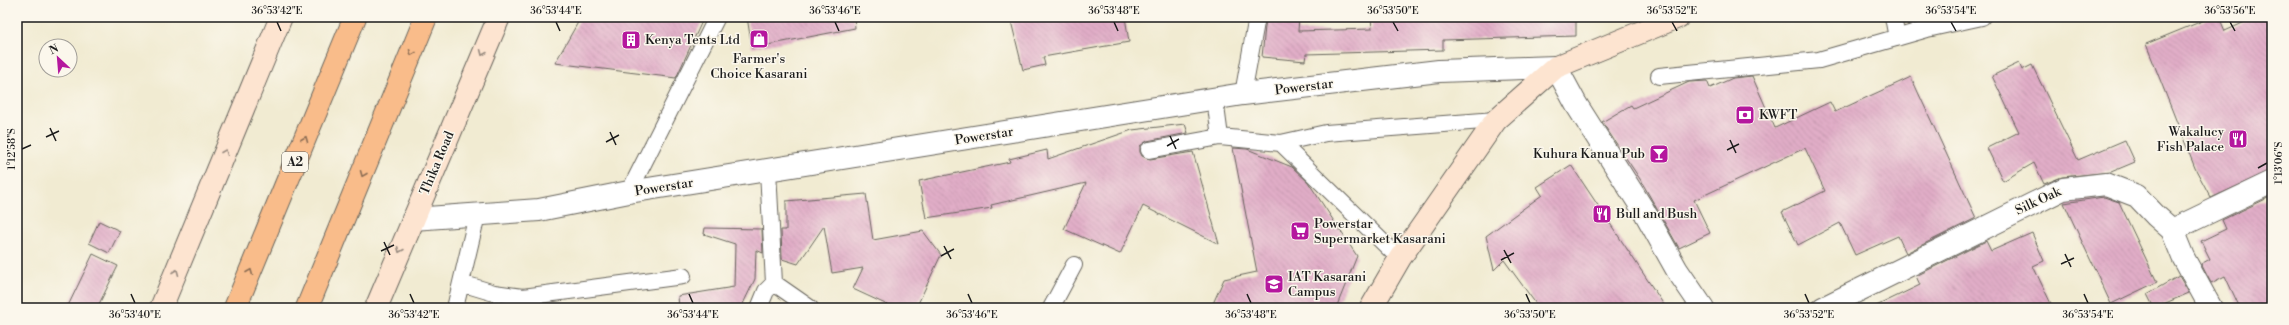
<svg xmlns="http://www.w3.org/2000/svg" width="2289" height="325" font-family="'Libre Bodoni',serif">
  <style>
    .building { fill: url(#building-back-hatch) }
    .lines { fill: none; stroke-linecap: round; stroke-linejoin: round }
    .service-casing { stroke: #67645c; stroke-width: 18 }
    .minor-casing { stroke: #67645c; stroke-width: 24 }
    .secondary-casing { stroke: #67645c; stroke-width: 24 }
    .trunk-casing { stroke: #67645c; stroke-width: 24 }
    .service { stroke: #fff; stroke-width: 16 }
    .minor { stroke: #fff; stroke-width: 22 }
    .secondary { stroke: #fde4d0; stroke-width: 22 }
    .trunk { stroke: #f9bc8a; stroke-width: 22 }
    .oneway { stroke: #8a6c53 }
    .oneway2 { stroke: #988a7f }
    .ticks { fill: none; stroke: #1c1c1c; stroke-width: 1.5 }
    .labels { text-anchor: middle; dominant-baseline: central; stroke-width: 3; stroke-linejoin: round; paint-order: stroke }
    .shield { fill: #fbf7ec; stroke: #5f5e5a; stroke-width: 1 }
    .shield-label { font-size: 12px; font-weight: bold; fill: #1c1c1c }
    .poi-label { font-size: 13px; fill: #1c1c1c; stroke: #fbf7ec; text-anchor: start }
    .street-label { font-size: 13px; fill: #1c1c1c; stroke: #fbf7ec }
    .neatline { fill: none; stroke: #1c1c1c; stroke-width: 1.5 }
    .ticks-label { font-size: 10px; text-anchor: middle; fill: #1c1c1c }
  </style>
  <defs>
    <pattern id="building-back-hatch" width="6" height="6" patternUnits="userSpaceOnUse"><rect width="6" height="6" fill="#e1adc7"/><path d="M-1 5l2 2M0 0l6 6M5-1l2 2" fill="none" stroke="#c094aa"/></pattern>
  </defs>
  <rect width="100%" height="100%" fill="#fbf7ec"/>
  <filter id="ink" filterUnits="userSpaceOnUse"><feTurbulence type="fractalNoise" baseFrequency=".025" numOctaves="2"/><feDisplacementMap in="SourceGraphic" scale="8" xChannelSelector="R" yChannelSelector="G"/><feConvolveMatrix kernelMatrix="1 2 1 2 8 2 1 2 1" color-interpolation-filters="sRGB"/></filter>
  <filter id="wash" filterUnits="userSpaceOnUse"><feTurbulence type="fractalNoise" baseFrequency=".012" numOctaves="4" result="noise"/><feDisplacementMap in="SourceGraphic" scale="16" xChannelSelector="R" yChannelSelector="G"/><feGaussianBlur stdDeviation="0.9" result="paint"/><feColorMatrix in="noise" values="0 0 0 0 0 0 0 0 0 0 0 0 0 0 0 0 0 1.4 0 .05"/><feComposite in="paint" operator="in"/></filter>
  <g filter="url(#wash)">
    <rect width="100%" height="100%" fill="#f1ebd2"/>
    <g id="blocks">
      <path class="building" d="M581,17H704L676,78L555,63Z
        M747,17H854L855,28L752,48Z
        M1010,17H1125L1129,42L1043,57L1045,65L1023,70Z
        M1266,17H1299L1298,31L1372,29L1371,17H1397V19L1442,17H1576V36L1443,40V50L1306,54L1305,61L1262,57Z
        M2212,17H2219L2225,31L2256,17H2272V170L2211,198L2195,168L2146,44Z
        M2019,63L2022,70L2032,65L2078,160L2125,140L2135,162L2111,172L2062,177L2044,184L2034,163L2003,181L1987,148L2019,132L1992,76Z
        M1752,76L1775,128L1830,102L1835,112L1911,77L1976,218L1906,253L1898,236L1855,255L1840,223L1798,245L1782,212L1825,191L1805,148L1694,200L1710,233L1679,248L1640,179L1602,122L1631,105L1633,108L1689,82L1707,81L1710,88L1733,78Z
        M1185,124L1188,133L1147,141L1140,146V152L1142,156L1150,159L1193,152L1219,244L1143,206L1120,254L1064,229L1086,183L991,205L992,208L926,218L919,181L1010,162L1009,159L1047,150L1048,159L1132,130Z
        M1233,148L1247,149L1292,167L1308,182L1357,256L1336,308H1211L1224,279L1257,272Z
        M1571,165L1635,261L1666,308H1539L1504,260L1494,270L1486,236L1542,195L1537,187Z
        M866,194L873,240L923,231L941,255L916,308H894L853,289L863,268L832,273L824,226L798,264L782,259L781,230H786V201Z
        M2272,196V303L2262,308H2240L2225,276L2211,283L2201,264L2210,259L2201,241L2226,229L2222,220Z
        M2104,197L2119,202L2157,282L2111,304L2064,203Z
        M99,221L120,231L109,253L89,243Z
        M705,228L762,229L763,253L756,250L755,279L741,308H679L678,296L734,287L735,244L704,234Z
        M2032,233L2044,261L2033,266L2053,308H1872L1920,285L1916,276L1986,241L1991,251Z
        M93,254L118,266L97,308H67Z
        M2179,276L2189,293L2154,308L2147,294Z"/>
    </g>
  </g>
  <g filter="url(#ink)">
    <use href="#blocks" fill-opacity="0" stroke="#67645c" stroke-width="1"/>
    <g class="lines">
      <g class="service-casing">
        <path id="service" d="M1893,17L1897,38
          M1659,76L1819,60L1927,29L1982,17
          M1243,94L1257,17
          M1220,137L1281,143L1326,133L1496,120
          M1281,143L1400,259
          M1149,150L1220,137L1215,99
          M768,171L774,283
          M629,192L717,17
          M461,283L494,293L523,297L683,276
          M455,308L477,215
          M759,308L766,291L774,283L810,308
          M1051,308L1074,265"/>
      </g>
      <g class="minor-casing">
        <path id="minor" d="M413,219L539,210L629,192L1243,94L1439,71L1556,67L1576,104L1644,211L1677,270L1703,308
          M2172,230L2183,257L2211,308
          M1823,308L2063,189L2106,184L2137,196L2156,216L2172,230L2272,182"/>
      </g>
      <g class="secondary-casing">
        <path id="secondary" d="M161,308L281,17
          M376,308L499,17
          M1371,308L1400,258L1496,120L1556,67L1678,17"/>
      </g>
      <g class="trunk-casing">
        <path id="trunk" d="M235,308L355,17
          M307,308L426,17"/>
      </g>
      <use href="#service" class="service"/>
      <use href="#minor" class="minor"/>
      <use href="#secondary" class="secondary"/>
      <use href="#trunk" class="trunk"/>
    </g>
    <defs><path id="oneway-chevron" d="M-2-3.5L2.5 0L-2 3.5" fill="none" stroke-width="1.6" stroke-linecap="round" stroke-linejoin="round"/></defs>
    <g class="oneway">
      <use href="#oneway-chevron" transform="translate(412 53) rotate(112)"/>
      <use href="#oneway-chevron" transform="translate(305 139) rotate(-68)"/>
      <use href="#oneway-chevron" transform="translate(363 174) rotate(112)"/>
      <use href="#oneway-chevron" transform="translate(250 272) rotate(-68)"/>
    </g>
    <g class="oneway2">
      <use href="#oneway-chevron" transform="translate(483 53) rotate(113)"/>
      <use href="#oneway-chevron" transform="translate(225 152) rotate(-68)"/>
      <use href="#oneway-chevron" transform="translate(400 250) rotate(113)"/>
      <use href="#oneway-chevron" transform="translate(176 272) rotate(-68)"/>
    </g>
  </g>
  <path class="ticks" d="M277,22L281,31M556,22L560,31M835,22L839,31M1114,22L1118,31M1393,22L1398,31M1672,22L1677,31M1951,22L1956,31M2230,22L2235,31M50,128L56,141M610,132L616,145M1170,136L1176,149M46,137L59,131M1730,140L1736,153M606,142L619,135M1167,146L1179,139M22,149L31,145M1727,150L1739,144M2258,168L2267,163M384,242L390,255M944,246L951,259M1504,250L1511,263M381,251L394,245M2065,254L2071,267M941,256L954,249M1501,260L1514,253M2061,264L2074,258M131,294L135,303M410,294L414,303M689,294L693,303M968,294L972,303M1247,294L1251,303M1526,294L1530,303M1805,294L1809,303M2084,294L2088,303"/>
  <defs>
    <g id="shop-square" transform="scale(1)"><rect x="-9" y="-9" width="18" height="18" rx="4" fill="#b5179e" stroke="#fbf7ec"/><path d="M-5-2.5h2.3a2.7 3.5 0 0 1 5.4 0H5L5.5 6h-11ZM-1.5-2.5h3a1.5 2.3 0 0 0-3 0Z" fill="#fff"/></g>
    <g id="building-square" transform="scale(1)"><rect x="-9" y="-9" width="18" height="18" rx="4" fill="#b5179e" stroke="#fbf7ec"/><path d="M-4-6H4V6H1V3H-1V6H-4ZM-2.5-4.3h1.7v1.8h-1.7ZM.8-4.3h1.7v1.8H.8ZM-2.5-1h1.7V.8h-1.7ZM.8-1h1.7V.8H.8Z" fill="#fff"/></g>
    <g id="bank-square" transform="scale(1)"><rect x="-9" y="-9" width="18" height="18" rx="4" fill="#b5179e" stroke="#fbf7ec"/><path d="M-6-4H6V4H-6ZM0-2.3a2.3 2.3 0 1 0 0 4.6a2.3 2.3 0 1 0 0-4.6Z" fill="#fff"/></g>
    <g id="restaurant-square" transform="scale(1)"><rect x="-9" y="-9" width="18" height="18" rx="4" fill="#b5179e" stroke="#fbf7ec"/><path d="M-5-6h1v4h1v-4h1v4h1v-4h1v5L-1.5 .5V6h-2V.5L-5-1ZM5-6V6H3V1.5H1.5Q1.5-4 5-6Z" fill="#fff"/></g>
    <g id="bar-square" transform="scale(1)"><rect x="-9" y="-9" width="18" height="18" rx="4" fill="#b5179e" stroke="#fbf7ec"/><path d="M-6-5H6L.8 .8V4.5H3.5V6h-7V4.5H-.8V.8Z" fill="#fff"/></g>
    <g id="supermarket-square" transform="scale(1)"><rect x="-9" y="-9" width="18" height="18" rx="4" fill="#b5179e" stroke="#fbf7ec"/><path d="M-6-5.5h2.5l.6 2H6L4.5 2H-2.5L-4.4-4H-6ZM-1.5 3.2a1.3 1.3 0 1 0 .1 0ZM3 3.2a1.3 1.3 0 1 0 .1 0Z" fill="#fff"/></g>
    <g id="university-square" transform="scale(1)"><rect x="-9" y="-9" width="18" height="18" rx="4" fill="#b5179e" stroke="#fbf7ec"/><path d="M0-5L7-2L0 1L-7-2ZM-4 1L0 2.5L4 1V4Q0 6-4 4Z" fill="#fff"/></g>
  </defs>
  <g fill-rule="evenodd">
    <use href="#shop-square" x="759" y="39"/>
    <use href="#building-square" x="631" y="40"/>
    <use href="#bank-square" x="1745" y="115"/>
    <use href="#restaurant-square" x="2238" y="139"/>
    <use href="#bar-square" x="1659" y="154"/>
    <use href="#restaurant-square" x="1602" y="214"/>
    <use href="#supermarket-square" x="1300" y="231"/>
    <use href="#university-square" x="1274" y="284"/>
  </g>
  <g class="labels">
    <rect class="shield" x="282" y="152" width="26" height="20" rx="3"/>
    <g class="shield-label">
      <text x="295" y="162">A2</text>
    </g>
    <g class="poi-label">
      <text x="645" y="40">Kenya Tents Ltd</text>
      <text x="759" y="59" text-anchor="middle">Farmer's<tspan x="759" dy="15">Choice Kasarani</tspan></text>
      <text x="1759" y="115">KWFT</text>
      <text x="2224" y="132" text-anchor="end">Wakalucy<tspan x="2224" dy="15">Fish Palace</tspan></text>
      <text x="1645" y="154" text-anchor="end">Kuhura Kanua Pub</text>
      <text x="1616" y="214">Bull and Bush</text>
      <text x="1314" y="224">Powerstar<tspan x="1314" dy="15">Supermarket Kasarani</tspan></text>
      <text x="1288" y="277">IAT Kasarani<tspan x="1288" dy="15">Campus</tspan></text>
    </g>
    <g class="street-label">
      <text transform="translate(1304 87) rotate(-7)">Powerstar</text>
      <text transform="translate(984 136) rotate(-9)">Powerstar</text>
      <text transform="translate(437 163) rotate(-67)">Thika Road</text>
      <text transform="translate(664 187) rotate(-9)">Powerstar</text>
      <text transform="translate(2038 201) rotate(-25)">Silk Oak</text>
    </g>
  </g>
  <rect width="2289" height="325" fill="none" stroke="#fbf7ec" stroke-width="44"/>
  <g transform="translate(58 58) rotate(334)"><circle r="19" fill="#fbf7ec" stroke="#a29f99"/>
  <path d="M0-3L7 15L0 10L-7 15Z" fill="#b5179e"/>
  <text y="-6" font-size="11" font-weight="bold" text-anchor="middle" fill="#1c1c1c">N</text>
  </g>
  <rect x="22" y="22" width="2245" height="281" class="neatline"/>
  <g class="ticks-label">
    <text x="277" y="14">36°53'42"E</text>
    <text x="556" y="14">36°53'44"E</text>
    <text x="835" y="14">36°53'46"E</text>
    <text x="1114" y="14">36°53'48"E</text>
    <text x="1393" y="14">36°53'50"E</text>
    <text x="1672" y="14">36°53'52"E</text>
    <text x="1951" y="14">36°53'54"E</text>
    <text x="2230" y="14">36°53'56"E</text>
    <text transform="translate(11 149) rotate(-90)" y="4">1°12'58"S</text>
    <text transform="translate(2278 163) rotate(-90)" y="4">1°13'06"S</text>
    <text x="135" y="318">36°53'40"E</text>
    <text x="414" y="318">36°53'42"E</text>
    <text x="693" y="318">36°53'44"E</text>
    <text x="972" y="318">36°53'46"E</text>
    <text x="1251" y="318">36°53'48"E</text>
    <text x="1530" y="318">36°53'50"E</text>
    <text x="1809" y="318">36°53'52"E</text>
    <text x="2088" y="318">36°53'54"E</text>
  </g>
</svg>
